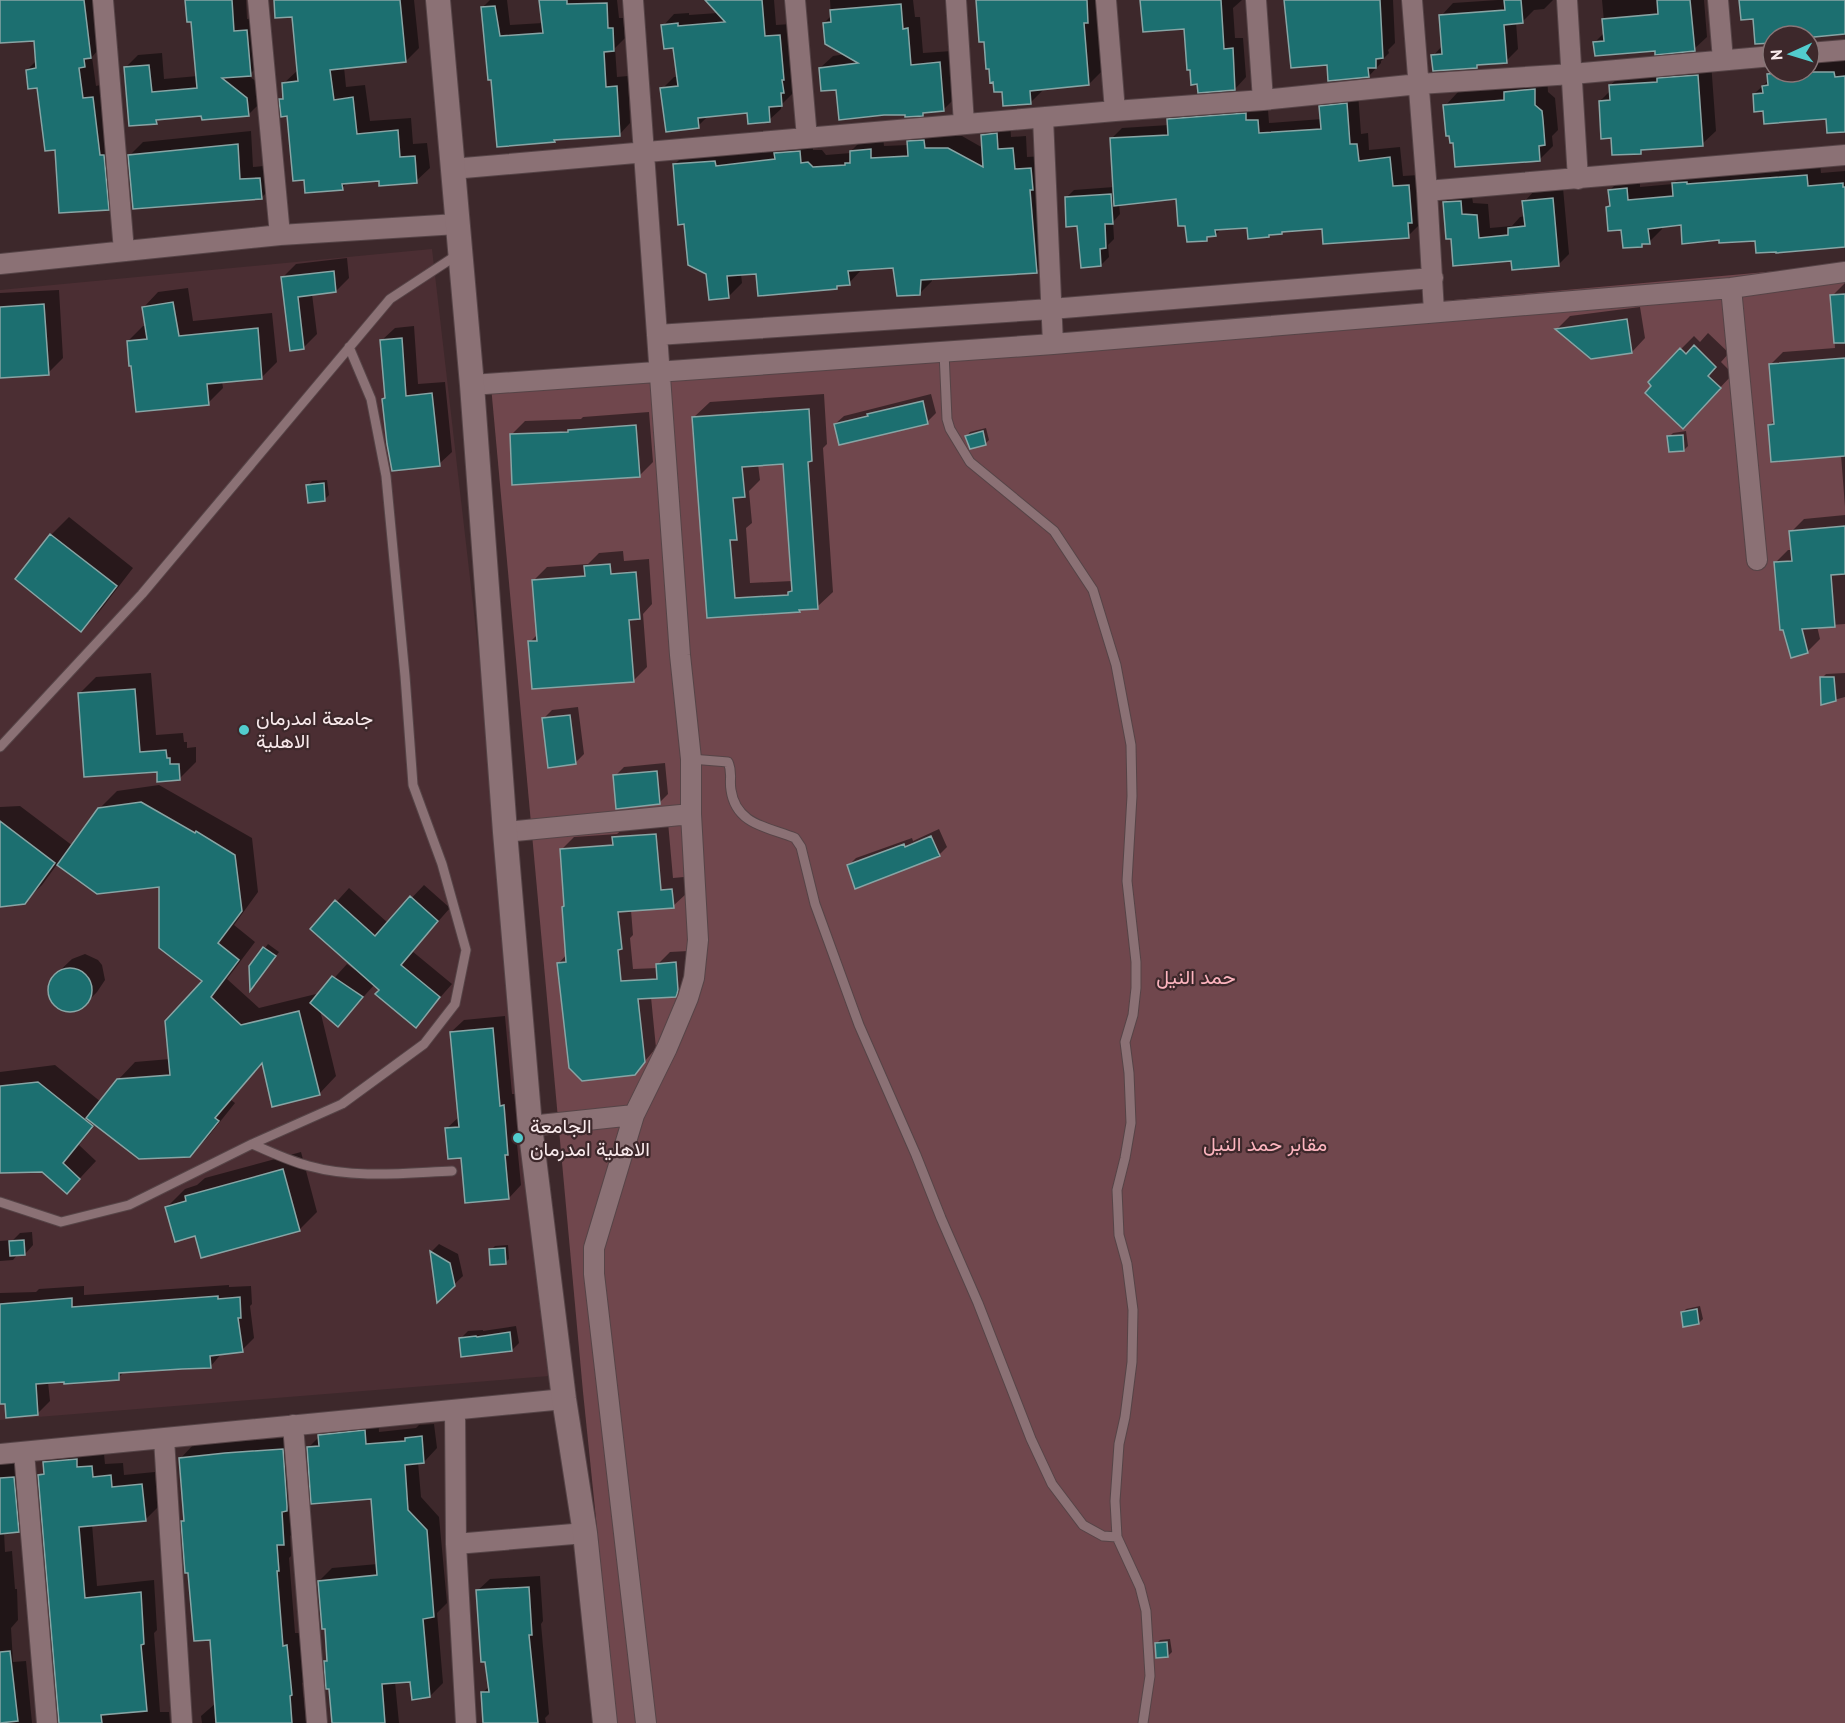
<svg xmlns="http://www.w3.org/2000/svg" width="1845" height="1723" font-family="'PT Sans',Vazirmatn,sans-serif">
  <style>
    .built { fill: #4b2e33 }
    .green { fill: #70474d }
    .shadow { fill: #0007; fill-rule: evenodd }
    .building { fill: #1c6f70; stroke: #88a5a5; stroke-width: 1.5; fill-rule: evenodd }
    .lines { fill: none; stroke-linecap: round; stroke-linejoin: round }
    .service-casing { stroke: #564447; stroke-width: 11 }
    .minor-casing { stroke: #564447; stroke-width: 22 }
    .tertiary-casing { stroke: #564447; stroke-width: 26 }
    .service { stroke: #8b7175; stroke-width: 9 }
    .minor { stroke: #8b7175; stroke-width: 20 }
    .tertiary { stroke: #8b7175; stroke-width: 24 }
    .poi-dot { fill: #52cdce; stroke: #3d282b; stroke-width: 2 }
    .labels { text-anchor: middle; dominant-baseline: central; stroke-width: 4.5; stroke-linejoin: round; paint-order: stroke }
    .poi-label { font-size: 20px; fill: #f9eaec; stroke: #3d282b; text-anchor: start }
    .park-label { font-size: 20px; fill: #fdb5bf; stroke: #3d282b }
  </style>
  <rect width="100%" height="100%" fill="#3d282b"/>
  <path class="built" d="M432,249L562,1375L0,1420V290Z"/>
  <path class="green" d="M1845,265V1723H617L583,1392L491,386Z"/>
  <path class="shadow" d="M0,0H99L103,44L92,57L96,86L105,84L121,196L108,209L56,148L38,86L27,70L37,60L35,39L0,41Z
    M187,0H246L247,19L260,18L263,61L250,74L247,75L260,84L261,102L248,115L202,114L160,118L156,122L125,68L138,55L162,53L164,79L198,76L193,20Z
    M275,0H414L419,48L406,61L344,67L346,87L365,85L370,121L411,118L413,144L427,143L430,168L416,181L380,180L348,182L342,188L288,115L281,100L285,96L283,84L298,70L293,15Z
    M490,0H507L510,25L543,23L541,0H617L619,18H623L625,38L615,48L617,77L628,76L630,123L619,135L556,138L554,141L493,78L482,8Z
    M715,0H774L776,25L791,24L795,80L792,82L793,93L781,105V109L769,120L748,112L709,115L698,126L662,89L674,77H678L674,46L663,26L674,14L689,13V15L718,13Z
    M830,0H913L915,17H920L923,53L952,51L955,98L943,110L925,111L922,114L837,88L820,68L833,56L846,54L824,23L831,16Z
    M977,0H1100L1101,8L1097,12L1102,71L1089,84L1044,89L1030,103L1004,90L986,40Z
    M1142,0H1242L1233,8L1235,38H1243L1246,77L1235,89L1186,27Z
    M1283,0H1393L1395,43L1388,50L1389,53L1381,61V63L1369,76L1328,63L1286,4H1284Z
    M1498,0H1553L1544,9L1534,10L1522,22H1516L1518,49L1506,61L1479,63L1477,66L1433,56L1443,45L1441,16L1453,3Z
    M1602,0H1704L1707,37L1694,49H1656L1595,42L1605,32Z
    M1845,56V130L1827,117L1764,110L1754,94L1768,81V75L1773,70V72H1809V59Z
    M1711,62L1716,131L1702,144L1645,148L1641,152L1612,136L1600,101L1610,91V86L1623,72Z
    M1547,77L1548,92L1555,98L1558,130L1552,136L1553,146L1539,160L1455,141L1445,106L1458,92L1510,88L1519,79Z
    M1358,93L1361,134L1368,133L1369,150L1400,147L1403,176L1419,175L1422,210L1418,214L1419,225L1408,236L1324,228L1284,230L1281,233L1271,234L1269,236L1249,226L1222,228L1215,235H1211L1207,239L1177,197L1119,204L1120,214L1113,222L1114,239L1108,245L1109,257L1101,265L1066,198L1074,190L1114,187L1111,139L1122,128L1169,125V120L1179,109L1256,103L1257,110H1268L1269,123L1322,119L1321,107L1332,96Z
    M1010,121L1011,137L1026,136L1027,157L1044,156L1049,259L1036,272L932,278V281L919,294L895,266L862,269L849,283L840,284L837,288L757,273L741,274L742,283L729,296L708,273L685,223L674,165L687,152L812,138L813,150H822L826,155L851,153V151L864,138L883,137L884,146L908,145V142L921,129L937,136H962L983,148V135L996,122Z
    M251,131L253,167L273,165L275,184L261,198L130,155L143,142Z
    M1820,163L1821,173L1845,171V245L1720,239L1682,224L1662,226V229L1649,242L1644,243L1642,245L1623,229L1607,207L1611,204L1610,190L1623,177L1640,175V187L1673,184L1687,171Z
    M1563,188L1569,254L1558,265L1512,260L1452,237L1444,203L1456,191L1471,190L1473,203L1488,204L1490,228L1512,226L1520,217L1525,216L1524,202L1535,190Z
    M347,258L349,278L336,291L312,294L317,334L303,348L282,278L296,264Z
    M1845,283V507L1841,455L1769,425L1775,420L1770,365L1783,352L1835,348L1832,296Z
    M188,288L193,321L272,313L277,362L262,377L222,381L223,388L208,403L128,341L143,326H147L144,307L158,292Z
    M59,290L63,358L48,373L0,376V293Z
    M1640,307L1645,338L1632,352L1557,329L1570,316Z
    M414,326L418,384L445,382L452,452L439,464L384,399L386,397L382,340L395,328Z
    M1708,333L1729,353L1721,362L1733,374L1696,413L1681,349L1694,336L1700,342Z
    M824,394L827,444L823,448L833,592L817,607L801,609L799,610L709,616L694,417L710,402ZM784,462L792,581L750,583L746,528L752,523L749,491L760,480L758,464Z
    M931,394L936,413L927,422L835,424L844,416Z
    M649,412L653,462L640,475L512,434L525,421L581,419L583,417Z
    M986,428L989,440L985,444L967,436L970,432Z
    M1686,431L1688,446L1684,450L1669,437L1673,433Z
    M327,480L329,495L325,499L308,485L312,481Z
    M1845,515V624L1817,626L1820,639L1807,652L1775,563L1788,550H1792L1791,532L1804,519Z
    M69,517L133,568L99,612L81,630L17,579L51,535Z
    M623,551L624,561L649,559L652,604L643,614L647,667L633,681L530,642L538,634L534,580L547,567L588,564L599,553Z
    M151,673L156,735L183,733L184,742H187V748L196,747V762L179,779L158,770L79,694L96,677Z
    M1845,673V697L1823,703L1822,678L1826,674Z
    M578,707L584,754L575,763L543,719L552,710Z
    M665,763L668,794L659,803L615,776L624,767Z
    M159,785L252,838L258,892L234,925L255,942L227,979L259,1008L316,994L317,997L347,964L355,970L356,968L312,929L349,888L388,923L424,885L450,908L412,951L452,984L415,1026L375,984L338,1025L320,1010L336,1076L319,1094L263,1062L231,1100L235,1103L207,1138L189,1156L96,1124L79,1145L96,1161L67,1192L42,1171L0,1172V1069V1072L55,1065L101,1102L118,1080L135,1062L170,1059L204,981L160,885L97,892L58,863L42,885L24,902L0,906V807L20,806L73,846L99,809L117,791Z
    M668,822L673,878L684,877L686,894L673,906L631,910L633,935L630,938L633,969L658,968V964L670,952L688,951V982L675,995L651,997L656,1048L634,1074L559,963L567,954L562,849L574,837L617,834L626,826Z
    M939,829L947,847L939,855L848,866L856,858L912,838L913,841Z
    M268,944L279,952L254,985L251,967Z
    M85,954L98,960L102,965L105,980L97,992L83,1006L78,1009L65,1010L53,1003L50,997V984L52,978L72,959Z
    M505,1016L512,1094H516L520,1141L517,1144L521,1185L509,1198L447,1128L460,1116L451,1032L464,1020Z
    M301,1152L317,1212L299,1230L196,1234L167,1207L185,1189L197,1185L205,1178Z
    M32,1232L33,1245L25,1254H18L13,1260L0,1261V1241L13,1240L20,1233Z
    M439,1244L458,1254L463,1276L438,1300L431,1252Z
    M508,1245L509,1259L505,1263L491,1250L495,1246Z
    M229,1285V1287L251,1286L252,1304L250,1306L254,1338L242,1350L222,1353L210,1367L125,1371L118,1378L48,1382L50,1401L38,1413L6,1402L0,1403V1293L36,1292L39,1289L84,1286V1295Z
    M1700,1306L1703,1319L1699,1323L1682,1313L1686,1309Z
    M516,1326L519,1343L512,1350L461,1338L468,1331L483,1330V1331Z
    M378,1418L379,1432L416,1428L419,1425L434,1424L437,1448L424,1462H418L421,1497L439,1517L447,1603L437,1613L443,1683L430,1696L412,1681L395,1682L399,1723H334L326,1661L328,1659L326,1628L319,1581L332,1568L378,1564L373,1497L308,1448L333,1423Z
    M295,1437L296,1530L290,1536L291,1556L289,1558L295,1633H300L305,1681L302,1683L306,1723H202L201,1716L216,1703L211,1639L183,1522L186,1519L180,1459L193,1445Z
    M57,1449L104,1454L105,1464L123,1463L124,1475L155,1472L158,1507L145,1520L92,1524L97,1586L154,1580L157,1630L154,1633L160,1712H169L170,1723H66L40,1475L45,1470L44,1462Z
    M15,1462L31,1517L18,1531L4,1532L5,1552L12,1551L15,1589H17L18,1620L11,1628L13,1662L26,1661L32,1723H0V1463Z
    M540,1576L543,1621L541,1624L549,1714L545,1718L546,1723H484L482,1693L490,1686L477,1591L490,1579Z
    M1170,1639L1172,1652L1168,1656L1156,1644L1160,1640Z"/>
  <path class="building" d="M0,0H84L91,58L84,59L85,67L79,68L83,98L93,97L100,155H104L109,210L59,213L55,150L45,151L37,88L28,89L26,70L36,68L34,41L0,43Z
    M185,0H232L234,31L247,30L251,76L222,78L247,98L249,116L202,120L201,116L156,120L157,124L129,126L124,67L149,65L152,92L197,88L191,22H187Z
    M274,0H400L406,62L330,70L334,100L353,97L357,134L398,130L400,157L415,156L417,183L379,186V181L342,184L343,190L305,193L304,180L293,181L287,116L281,117L279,99H283L282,83L298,81L292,17L275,18Z
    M539,0H567V4L607,3L608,28H613L614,51L604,52L606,87L617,86L620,136L554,140L555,142L497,147L491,80H488L481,7L495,6L500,36L543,33Z
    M705,0H762L765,36L780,35L784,80H782L784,93H781L782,106L769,107L770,122L748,124L747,113L698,118L699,128L666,132L660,88L678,86L673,48L664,49L661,25L678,23V26L725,22Z
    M976,0H1087L1088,23H1084L1089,85L1030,91L1031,104L1003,106L1002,92H994L993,82L990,83L989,69H986L984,42H979Z
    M1140,0H1221L1224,49L1233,48L1235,90L1198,93L1197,84L1191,85L1190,70H1187L1184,29L1143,32Z
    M1284,0H1380L1383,58L1376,59V68H1368L1369,77L1328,81L1327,65L1291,68Z
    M1504,0H1521L1523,23L1504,25L1507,63L1477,65V68L1433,71L1431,55L1442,54L1439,15L1505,10Z
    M1657,0H1690L1695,51L1655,55V51L1595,56L1593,42L1604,41L1602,19L1658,14Z
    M1739,0H1845V34L1814,37L1773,36V43L1755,44L1753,19L1741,20Z
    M901,4L903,29L908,28L911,65L940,62L944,111L923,113V116L905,117V115H884L839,120L836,90L821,91L819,68L858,63L825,44L823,23L831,22L830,10Z
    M1791,72H1834L1835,77L1845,76V132L1827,133L1826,119L1764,124L1763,111L1754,112L1753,94L1763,93L1762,86L1768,85L1767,74Z
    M1698,75L1703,146L1641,150V154L1612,155L1611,138L1601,139L1599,101L1610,100L1609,85L1657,82V78Z
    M1535,89V105L1542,111L1543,120L1545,145L1539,146L1540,161L1455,167L1453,143H1450L1449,136H1446L1443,105L1504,100V92Z
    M1347,103L1350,144H1357L1359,161L1390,157L1393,186L1409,185L1412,223H1408L1409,238L1323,244L1322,229L1282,232V234L1269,235V237L1248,239L1247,228L1215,230L1216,236L1207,237V241L1187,242L1185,226H1178L1176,199L1114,206L1110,138L1168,135L1167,119L1246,113V120H1258L1259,133L1321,129L1319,106Z
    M997,133L998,149L1013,148L1015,169L1031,168L1033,190H1030L1037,273L921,280L920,295L897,296L893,268L848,271L850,285L837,286V289L758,296L756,274L727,276L729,298L709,300L706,274L688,265L684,224L678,225L673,164L715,161L716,166L775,159L774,153L800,151L801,163L808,162L813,167L845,165V163H850V151L871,149V158L908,156L907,141L924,140L925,148H948L983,167L981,135Z
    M238,144L240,179L260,178L262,199L133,209L128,155Z
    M1807,175L1808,186L1843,183V187H1845V247L1776,253V252L1756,253L1755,241L1719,243V240L1682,244L1681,225L1648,229L1650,244H1642V247L1623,248L1621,230L1608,231L1606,207L1610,206L1608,190L1627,188L1628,200L1673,196L1672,183L1687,182V184Z
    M1111,194L1113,224H1105L1106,248L1100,249L1101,266L1081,268L1077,226L1066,227L1065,197Z
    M1553,198L1559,266L1512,270L1511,261L1453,266L1451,239H1446L1443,202L1461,201L1462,214L1477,215L1479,238L1508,235V228L1525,226L1522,201Z
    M334,271L336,292L298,297L304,349L290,351L281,277Z
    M1845,294V343H1834L1830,295Z
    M173,302L179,336L258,328L262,379L207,384L209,405L136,412L131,366H129L127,341L147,339L142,307Z
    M44,304L49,375L0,378V307Z
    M1627,319L1632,353L1591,359L1555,329Z
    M402,338L406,396L432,393L440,466L392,471L387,444L382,399L385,398L380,340Z
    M1694,345L1716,367L1708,376L1721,388L1683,429L1645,393L1651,386L1648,382L1680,348L1686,354Z
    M1845,358V456L1771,462L1768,425L1774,424L1769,364Z
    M923,401L928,424L839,445L834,424L868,416L867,414Z
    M809,409L812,461L808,462L818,609L799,610L800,612L707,618L692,417ZM783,464L792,591L788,592V595L735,598L730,540H737L733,498L745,497L742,467Z
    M636,425L640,477L512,485L510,434L568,432V430Z
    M983,431L986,445L970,449L965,436Z
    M1683,435L1684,451L1669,452L1667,436Z
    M324,483L325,501L308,503L306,485Z
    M1845,526V574L1831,575L1835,627L1802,629L1808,653L1791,658L1783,630H1780L1774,562L1792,561L1789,531Z
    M50,534L117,586L81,632L15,579Z
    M610,564L611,574L636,572L640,619L629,620L634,682L532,689L528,641H537L532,580L585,576L584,566Z
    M1820,677H1834L1836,701L1821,705Z
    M135,689L140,752L166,750L167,758H170V764H179L180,780L157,782V772L84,777L78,693Z
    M570,715L576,764L548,768L542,718Z
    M657,771L660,804L616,809L613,775Z
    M141,802L195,833L196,831L235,855L242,911L218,943L239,960L211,997L241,1025L299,1011L320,1095L272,1107L262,1063L215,1118L219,1121L190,1157L139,1159L86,1118L117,1079L170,1075L165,1021L202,981L159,948V887L97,894L57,865L98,808Z
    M0,821L55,863L25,904L0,907Z
    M656,834L661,890L672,889L674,908L618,912L622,949L618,950L621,981L657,979L656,964L676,962L678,990L677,994L676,997L638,999L645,1062L635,1075L582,1081L569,1068L557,963L566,962L562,907L564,906L560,849L613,845L612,837Z
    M931,836L940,856L855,889L847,865L904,844L905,847Z
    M410,896L438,921L401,965L440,997L416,1028L375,994L379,990L310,929L335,900L375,936Z
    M263,947L276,956L250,991L249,966Z
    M48 990a22 22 0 1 1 44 0a22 22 0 1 1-44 0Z
    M332,976L363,997L338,1027L310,1003Z
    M493,1028L500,1106L504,1105L508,1155H505L509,1199L465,1203L461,1158L448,1159L445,1128L459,1127L450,1032Z
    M38,1082L93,1126L63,1163L80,1179L67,1194L42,1172L0,1173V1086Z
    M283,1169L300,1231L201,1258L195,1236L175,1242L165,1207L186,1201L185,1196Z
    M24,1240L25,1255L10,1256L9,1241Z
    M505,1248L506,1264L490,1265L489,1249Z
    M430,1251L450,1263L455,1286L437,1303Z
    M218,1296V1299L240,1297L241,1318H238L243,1352L210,1356L211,1368L182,1369L119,1373V1380L64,1384V1382L36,1384L38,1415L6,1418L5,1404H0V1304L72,1298V1307Z
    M1697,1309L1699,1324L1683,1327L1681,1312Z
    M510,1332L512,1351L461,1357L459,1338L476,1336L477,1337Z
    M365,1430L366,1444L405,1441V1438L422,1436L424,1463L405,1465L408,1510L427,1530L434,1617L423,1619L430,1697L412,1700L410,1682L382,1684L385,1723H332L329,1689H326L324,1661H327L325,1629H322L318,1581L377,1575L371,1499L311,1504L307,1447L319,1446L318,1435Z
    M283,1449L287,1506V1511L282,1512L284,1545H277L279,1571H277L283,1646L287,1645L292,1695L290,1696L292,1723H216L210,1640L194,1641L188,1573H185L181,1521H184L179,1458L225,1453Z
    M77,1459V1467L92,1466L93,1477L111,1475L112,1487L142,1484L146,1521L79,1527L85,1598L141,1592L144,1644L141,1645L147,1711L101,1715L102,1723H59L38,1475L44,1474L43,1462Z
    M14,1477L19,1532L0,1534V1478Z
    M529,1587L532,1635H529L538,1723H483L481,1692H489L485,1662H481L476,1590Z
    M1167,1642L1168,1657L1156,1658L1155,1643Z
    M10,1651L18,1721L0,1723V1652Z"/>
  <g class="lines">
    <g class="service-casing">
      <path id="service" d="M944,352L947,419L950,429L970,462L1054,531L1093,590L1116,665L1131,745L1132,796L1127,881L1136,962V988L1133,1015L1125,1042L1129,1073L1131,1123L1125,1158L1117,1190L1119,1235L1127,1264L1133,1310L1132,1362L1125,1417L1119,1444L1115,1501L1117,1537L1140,1587L1146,1611L1150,1676L1143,1723
        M0,747L142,594L390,299L457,255
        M691,759L728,762C733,773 729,779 731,790C736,825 768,827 795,838L801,847L815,904L859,1025L916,1155L941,1218L978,1303L1031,1439L1052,1484L1083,1525L1103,1536L1117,1537
        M252,1144C271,1152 289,1161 309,1166C355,1179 405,1173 452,1171
        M0,1202L61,1222L129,1205L252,1144L342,1104L424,1044L455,1004L466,950L442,864L413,785L405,676L386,476L371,399L349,347"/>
    </g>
    <g class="minor-casing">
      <path id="minor" d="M103,0L124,251
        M258,0L280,235
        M633,0L680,655L691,759V814L698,940L694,978L688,998L667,1048L634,1115L594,1248V1274L646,1723
        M795,0L807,138
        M956,0L964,124
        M1106,0L1115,111
        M1256,0L1263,100
        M1412,0L1427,191L1434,312
        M1567,0L1578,179
        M1718,0L1723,60
        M1809,53L1845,50
        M1043,118L1053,344
        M452,169L1115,111L1263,100L1419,84L1572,74L1773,56
        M1427,191L1845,155
        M0,264L280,235L457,224
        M1731,288L1757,560
        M657,335L1051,309L1433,278
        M472,385L1053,344L1731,288L1845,272
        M505,832L691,814
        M530,1126L634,1115
        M455,1410L456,1544L466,1723
        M293,1425L317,1723
        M164,1439L182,1723
        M24,1452L47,1723
        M0,1454L564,1399
        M456,1544L585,1533"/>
    </g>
    <g class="tertiary-casing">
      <path id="tertiary" d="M438,0L472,385L505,832L530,1126L564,1399L585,1533L605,1723"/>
    </g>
    <use href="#service" class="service"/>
    <use href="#minor" class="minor"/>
    <use href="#tertiary" class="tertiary"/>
  </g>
  <g class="poi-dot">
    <circle cx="244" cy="730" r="6"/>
    <circle cx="518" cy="1138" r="6"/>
  </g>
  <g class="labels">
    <g class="poi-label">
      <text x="256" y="718">جامعة امدرمان<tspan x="256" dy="23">الاهلية</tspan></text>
      <text x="530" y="1126">الجامعة<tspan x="530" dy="23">الاهلية امدرمان</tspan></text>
    </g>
    <g class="park-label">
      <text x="1196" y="977">حمد النيل</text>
      <text x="1265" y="1144">مقابر حمد النيل</text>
    </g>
  </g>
  <g transform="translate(1791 54) rotate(266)"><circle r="28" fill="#3d282b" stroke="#887678" stroke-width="1.5"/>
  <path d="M0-4.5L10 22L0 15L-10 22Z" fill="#52cdce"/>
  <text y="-9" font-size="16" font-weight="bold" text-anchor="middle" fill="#f9eaec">N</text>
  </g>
</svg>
